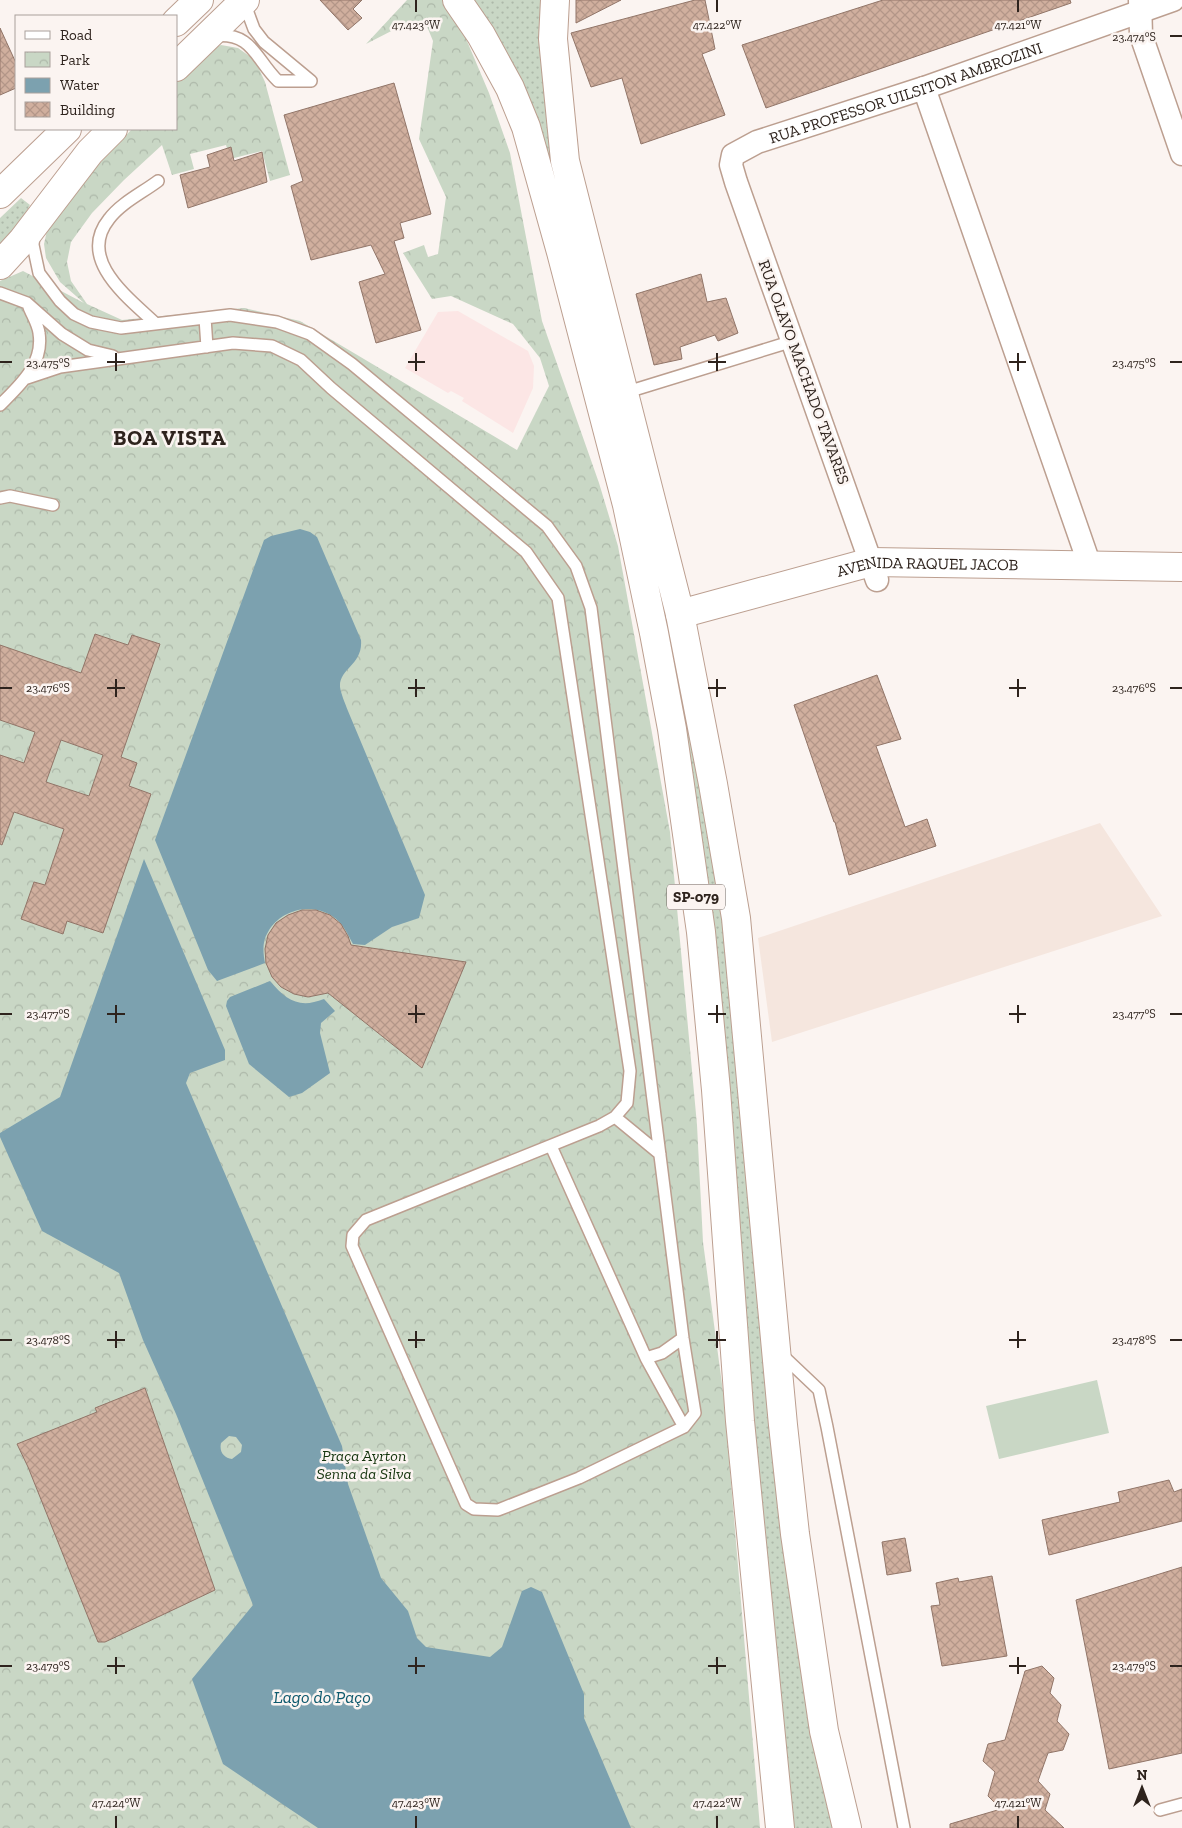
<svg xmlns="http://www.w3.org/2000/svg" width="1182" height="1828" font-family="'Zilla Slab',serif">
  <style>
    .built { fill: #f5e6de }
    .education { fill: #fce6e5 }
    .grass { fill: url(#grass-dots) }
    .park { fill: url(#park-crowns) }
    .garden { fill: #c9d7c5 }
    .water { fill: #7ca1af; fill-rule: evenodd }
    .building { fill: url(#building-cross-hatch); stroke: #917568; fill-rule: evenodd }
    .lines { fill: none; stroke-linecap: round; stroke-linejoin: round }
    .lane-casing { stroke: #bc9f90; stroke-width: 14 }
    .street-casing { stroke: #bc9f90; stroke-width: 25 }
    .secondary-casing { stroke: #bc9f90; stroke-width: 30 }
    .primary-casing { stroke: #bc9f90; stroke-width: 30 }
    .lane { stroke: #fff; stroke-width: 11 }
    .street { stroke: #fff; stroke-width: 22 }
    .secondary { stroke: #fff; stroke-width: 28 }
    .primary { stroke: #fff; stroke-width: 28 }
    .ticks { fill: none; stroke: #2e231d; stroke-width: 2 }
    .labels { text-anchor: middle; dominant-baseline: central; stroke-width: 5; stroke-linejoin: round; paint-order: stroke }
    .shield { fill: #fbf4f1; stroke: #6c625d; stroke-width: 1 }
    .shield-label { font-size: 15px; font-weight: bold; fill: #2e231d }
    .street-label { font-size: 16px; fill: #2e231d; stroke: #fbf4f1 }
    .park-label { font-size: 16px; font-style: italic; fill: #14340d; stroke: #fbf4f1 }
    .water-label { font-size: 18px; font-style: italic; fill: #0e596d; stroke: #fbf4f1 }
    .district-label { font-size: 21px; font-weight: bold; letter-spacing: 1px; fill: #2e231d; stroke: #fbf4f1 }
    .ticks-label { font-size: 12px; text-anchor: middle; fill: #2e231d; stroke: #fbf4f1; stroke-width: 5; stroke-linejoin: round; paint-order: stroke }
  </style>
  <defs>
    <pattern id="grass-dots" width="8" height="8" patternUnits="userSpaceOnUse" patternTransform="scale(1.25)"><rect width="8" height="8" fill="#c9d7c5"/><path d="M2 2h.1M6 6h.1" fill="none" stroke="#adb8a9" stroke-width="1.8" stroke-linecap="round"/></pattern>
    <pattern id="park-crowns" width="20" height="18" patternUnits="userSpaceOnUse" patternTransform="scale(1.25)"><rect width="20" height="18" fill="#c9d7c5"/><path d="M2 6a3 3 0 1 1 6 0M12 15a3 3 0 1 1 6 0" fill="none" stroke="#adb8a9"/></pattern>
    <pattern id="building-cross-hatch" width="8" height="8" patternUnits="userSpaceOnUse" patternTransform="scale(1.25)"><rect width="8" height="8" fill="#d0af9e"/><path d="M0 0l8 8M0 8l8-8" fill="none" stroke="#b39688"/></pattern>
  </defs>
  <rect width="100%" height="100%" fill="#fbf4f1"/>
  <path class="built" d="M1100,823L1162,916L772,1042L758,938Z"/>
  <path class="education" d="M458,311L528,351L534,366L533,388L513,433L462,401L464,398L451,391L448,393L405,368L438,312Z"/>
  <path class="grass" d="M469,0H546L545,23L675,629L714,840L836,1828H793L768,1566L753,1436L737,1227L615,431Z
    M21,198L30,205L11,238L0,252V218Z"/>
  <path class="park" d="M407,0H442L464,34L489,93L510,153L542,321L599,483L618,546L670,832L697,1125L703,1242L724,1399L760,1828H0V281L23,271L84,303L60,282L46,258L44,244L48,226L61,204L132,129H176V82L204,52L221,45L238,48L255,60L265,82L290,175L270,181L262,151L230,159L226,145L190,154L194,169L172,175L162,145L124,180L92,213L71,242L67,262L71,281L87,304L122,320L244,308L300,321L517,450L549,386L540,358L513,324L451,296L432,299L403,253L424,245L428,257L438,254L446,197L419,139L433,41L426,24H405L366,44Z"/>
  <path class="garden" d="M1097,1380L1109,1433L999,1459L986,1406Z"/>
  <path class="water" d="M300,529L310,532L317,537L361,640C363,665 339,668 340,687C341,694 345,703 348,711L425,895L419,918L392,927L365,945L353,944C347,933 343,923 332,916C311,902 280,910 268,932C262,941 263,953 265,963L217,981L208,970L155,840L264,540L271,536Z
    M144,859L225,1050V1060L190,1073L186,1083L342,1446L348,1484L381,1578L408,1611L417,1638L426,1647L490,1657L502,1647L522,1591L531,1587L542,1592L584,1694V1718L631,1828H318L223,1764L192,1679L253,1605L176,1414L143,1340L119,1273L42,1231L0,1137V1133L60,1097ZM229,1436L236,1437L242,1445L241,1452L232,1459C224,1458 219,1452 221,1443Z
    M270,981C286,1000 299,1009 324,999L335,1011L321,1023L320,1033L330,1073L302,1093L289,1097L249,1064L226,1006L227,1001L230,997Z"/>
  <path class="building" d="M320,0H362L353,9L362,18L348,30Z
    M576,0H621L576,23Z
    M695,0H705L715,49L702,54L725,115L641,144L622,78L591,87L571,33Z
    M883,0H1070L1071,3L766,108L742,45Z
    M0,28L16,63V88L0,95Z
    M394,83L431,214L400,223L404,238L394,241L421,330L376,343L359,282L385,274L371,245L311,260L291,186L303,181L284,115Z
    M231,147L234,161L262,152L267,182L188,208L180,175L210,167L207,155Z
    M701,274L707,302L726,298L738,333L718,341L715,335L680,347L682,359L654,365L636,294Z
    M95,634L128,645L132,635L160,644L121,757L137,763L129,786L151,794L103,933L67,921L63,934L21,919L34,882L45,885L64,829L14,812L2,845L0,844V755L24,763L35,732L0,720V645L81,673ZM61,740L103,755L89,796L46,782Z
    M877,675L901,739L876,746L905,827L927,819L936,846L849,875L835,822H834L794,705Z
    M302,910H316L330,915L341,924L348,936L351,945L466,962L422,1068L328,993L308,997L294,994L281,987L272,977L266,963L265,949L268,935L276,923L288,915Z
    M145,1388L215,1590L105,1642H98L28,1467L17,1444L97,1412L95,1408Z
    M1169,1480L1174,1492L1182,1489V1521L1049,1555L1042,1520L1120,1502L1118,1492Z
    M905,1538L911,1571L887,1575L882,1542Z
    M1182,1567V1753L1109,1769L1076,1600Z
    M992,1576L1007,1656L942,1666L931,1606L940,1605L936,1583L958,1578L959,1582Z
    M1042,1666L1054,1678L1050,1693L1061,1705L1057,1721L1069,1734L1063,1750L1048,1753L1038,1781L1050,1794L1045,1810L1064,1828H950V1824L1001,1809L988,1796L995,1772L983,1761L988,1744L1005,1740L1025,1671Z"/>
  <g class="lines">
    <g class="lane-casing">
      <path id="lane" d="M244,2L254,29L264,42L311,81
        M214,36C253,32 255,59 278,81H311
        M0,293L27,303L62,334L88,350L113,356
        M205,318L207,347
        M156,324C130,299 76,260 109,219C121,203 142,193 158,181
        M27,378L60,367L233,343L272,346L301,360L331,388L526,552L558,598L630,1071L627,1103L615,1117L599,1126L366,1220L353,1235L352,1246L466,1504L474,1509L498,1510L579,1478L684,1427L695,1413L683,1338L591,608L576,566L547,526L352,364L310,334L277,322L230,315L121,328L91,322L74,314L60,301L39,273L33,245L34,233
        M624,393L793,341
        M0,405C20,385 44,364 39,333C38,324 32,315 29,307
        M0,498L10,496L53,505
        M615,1117L660,1154
        M551,1146L646,1358L662,1353L683,1338
        M781,1354L819,1390L827,1427L904,1828
        M646,1358L684,1427
        M1160,1810L1182,1804"/>
    </g>
    <g class="street-casing">
      <g id="street">
        <path d="M1140,0L1141,35L1182,154"/>
        <path d="M924,88L1090,566"/>
        <path id="s1" d="M877,580L736,182L731,165L733,155L757,142L924,88L1173,0"/>
      </g>
    </g>
    <g class="secondary-casing">
      <g id="secondary">
        <path d="M176,22L199,0"/>
        <path d="M176,67L245,0"/>
        <path d="M0,194L67,129"/>
        <path d="M0,265L22,241L90,152L113,129"/>
        <path id="s2" d="M680,614L871,562L1182,567"/>
      </g>
    </g>
    <g class="primary-casing">
      <path id="primary" d="M457,0L481,35L510,88L526,127L561,252L627,505L654,633L672,729L701,932L716,1090L740,1421L780,1828
        M555,0L553,39L565,161L680,614L713,784L736,918L783,1425L795,1534L824,1731L847,1828"/>
    </g>
    <use href="#lane" class="lane"/>
    <use href="#street" class="street"/>
    <use href="#secondary" class="secondary"/>
    <use href="#primary" class="primary"/>
  </g>
  <path class="ticks" d="M416,0V12M717,0V12M1018,0V12M1170,36H1182M116,353V371M416,353V371M717,353V371M1018,353V371M0,362H12M107,362H125M408,362H425M708,362H726M1009,362H1026M1170,362H1182M116,679V697M416,679V697M717,679V697M1018,679V697M0,688H12M107,688H125M408,688H425M708,688H726M1009,688H1026M1170,688H1182M116,1005V1023M416,1005V1023M717,1005V1023M1018,1005V1023M0,1014H12M107,1014H125M408,1014H425M708,1014H726M1009,1014H1026M1170,1014H1182M116,1331V1348M416,1331V1348M717,1331V1348M1018,1331V1348M0,1340H12M107,1340H125M408,1340H425M708,1340H726M1009,1340H1026M1170,1340H1182M116,1657V1674M416,1657V1674M717,1657V1674M1018,1657V1674M0,1666H12M107,1666H125M408,1666H425M708,1666H726M1009,1666H1026M1170,1666H1182M116,1816V1828M416,1816V1828M717,1816V1828M1018,1816V1828"/>
  <g class="labels">
    <rect class="shield" x="667" y="884.5" width="58" height="25" rx="4"/>
    <g class="shield-label">
      <text x="696" y="897">SP-079</text>
    </g>
    <g class="street-label">
      <text stroke="none"><textPath href="#s1" startOffset="634">RUA PROFESSOR UILSITON AMBROZINI</textPath></text>
      <text transform="translate(804 372) rotate(70)">RUA OLAVO MACHADO TAVARES</text>
      <text stroke="none"><textPath href="#s2" startOffset="254">AVENIDA RAQUEL JACOB</textPath></text>
    </g>
    <g class="park-label">
      <text x="364" y="1455">Praça Ayrton<tspan x="364" dy="18">Senna da Silva</tspan></text>
    </g>
    <g class="water-label">
      <text x="322" y="1697">Lago do Paço</text>
    </g>
    <g class="district-label">
      <text x="170" y="437">BOA VISTA</text>
    </g>
  </g>
  <g class="ticks-label">
    <text x="416" y="29">47.423°W</text>
    <text x="717" y="29">47.422°W</text>
    <text x="1018" y="29">47.421°W</text>
    <text x="1134" y="41">23.474°S</text>
    <text x="48" y="367">23.475°S</text>
    <text x="1134" y="367">23.475°S</text>
    <text x="48" y="692">23.476°S</text>
    <text x="1134" y="692">23.476°S</text>
    <text x="48" y="1018">23.477°S</text>
    <text x="1134" y="1018">23.477°S</text>
    <text x="48" y="1344">23.478°S</text>
    <text x="1134" y="1344">23.478°S</text>
    <text x="48" y="1670">23.479°S</text>
    <text x="1134" y="1670">23.479°S</text>
    <text x="116" y="1807">47.424°W</text>
    <text x="416" y="1807">47.423°W</text>
    <text x="717" y="1807">47.422°W</text>
    <text x="1018" y="1807">47.421°W</text>
  </g>
  <rect x="15" y="15" width="162" height="115" fill="#fbf4f1" stroke="#a9a09c"/>
  <rect x="25" y="31" width="25" height="8" fill="#ffffff" stroke="#a9a09c"/>
  <text x="60" y="40" font-size="15" fill="#2e231d">Road</text>
  <rect x="25" y="52" width="25" height="15" fill="url(#park-crowns)" stroke="#a9a09c"/>
  <text x="60" y="65" font-size="15" fill="#2e231d">Park</text>
  <rect x="25" y="78" width="25" height="15" fill="#7ca1af" stroke="#a9a09c"/>
  <text x="60" y="90" font-size="15" fill="#2e231d">Water</text>
  <rect x="25" y="102" width="25" height="15" fill="url(#building-cross-hatch)" stroke="#a9a09c"/>
  <text x="60" y="115" font-size="15" fill="#2e231d">Building</text>
  <g transform="translate(1142 1788)" stroke="#fbf4f1" stroke-width="4" paint-order="stroke">
  <path d="M0-4L9 19L0 12L-9 19Z" fill="#2e231d"/>
  <text y="-8" font-size="14" font-weight="bold" text-anchor="middle" fill="#2e231d">N</text>
  </g>
</svg>
